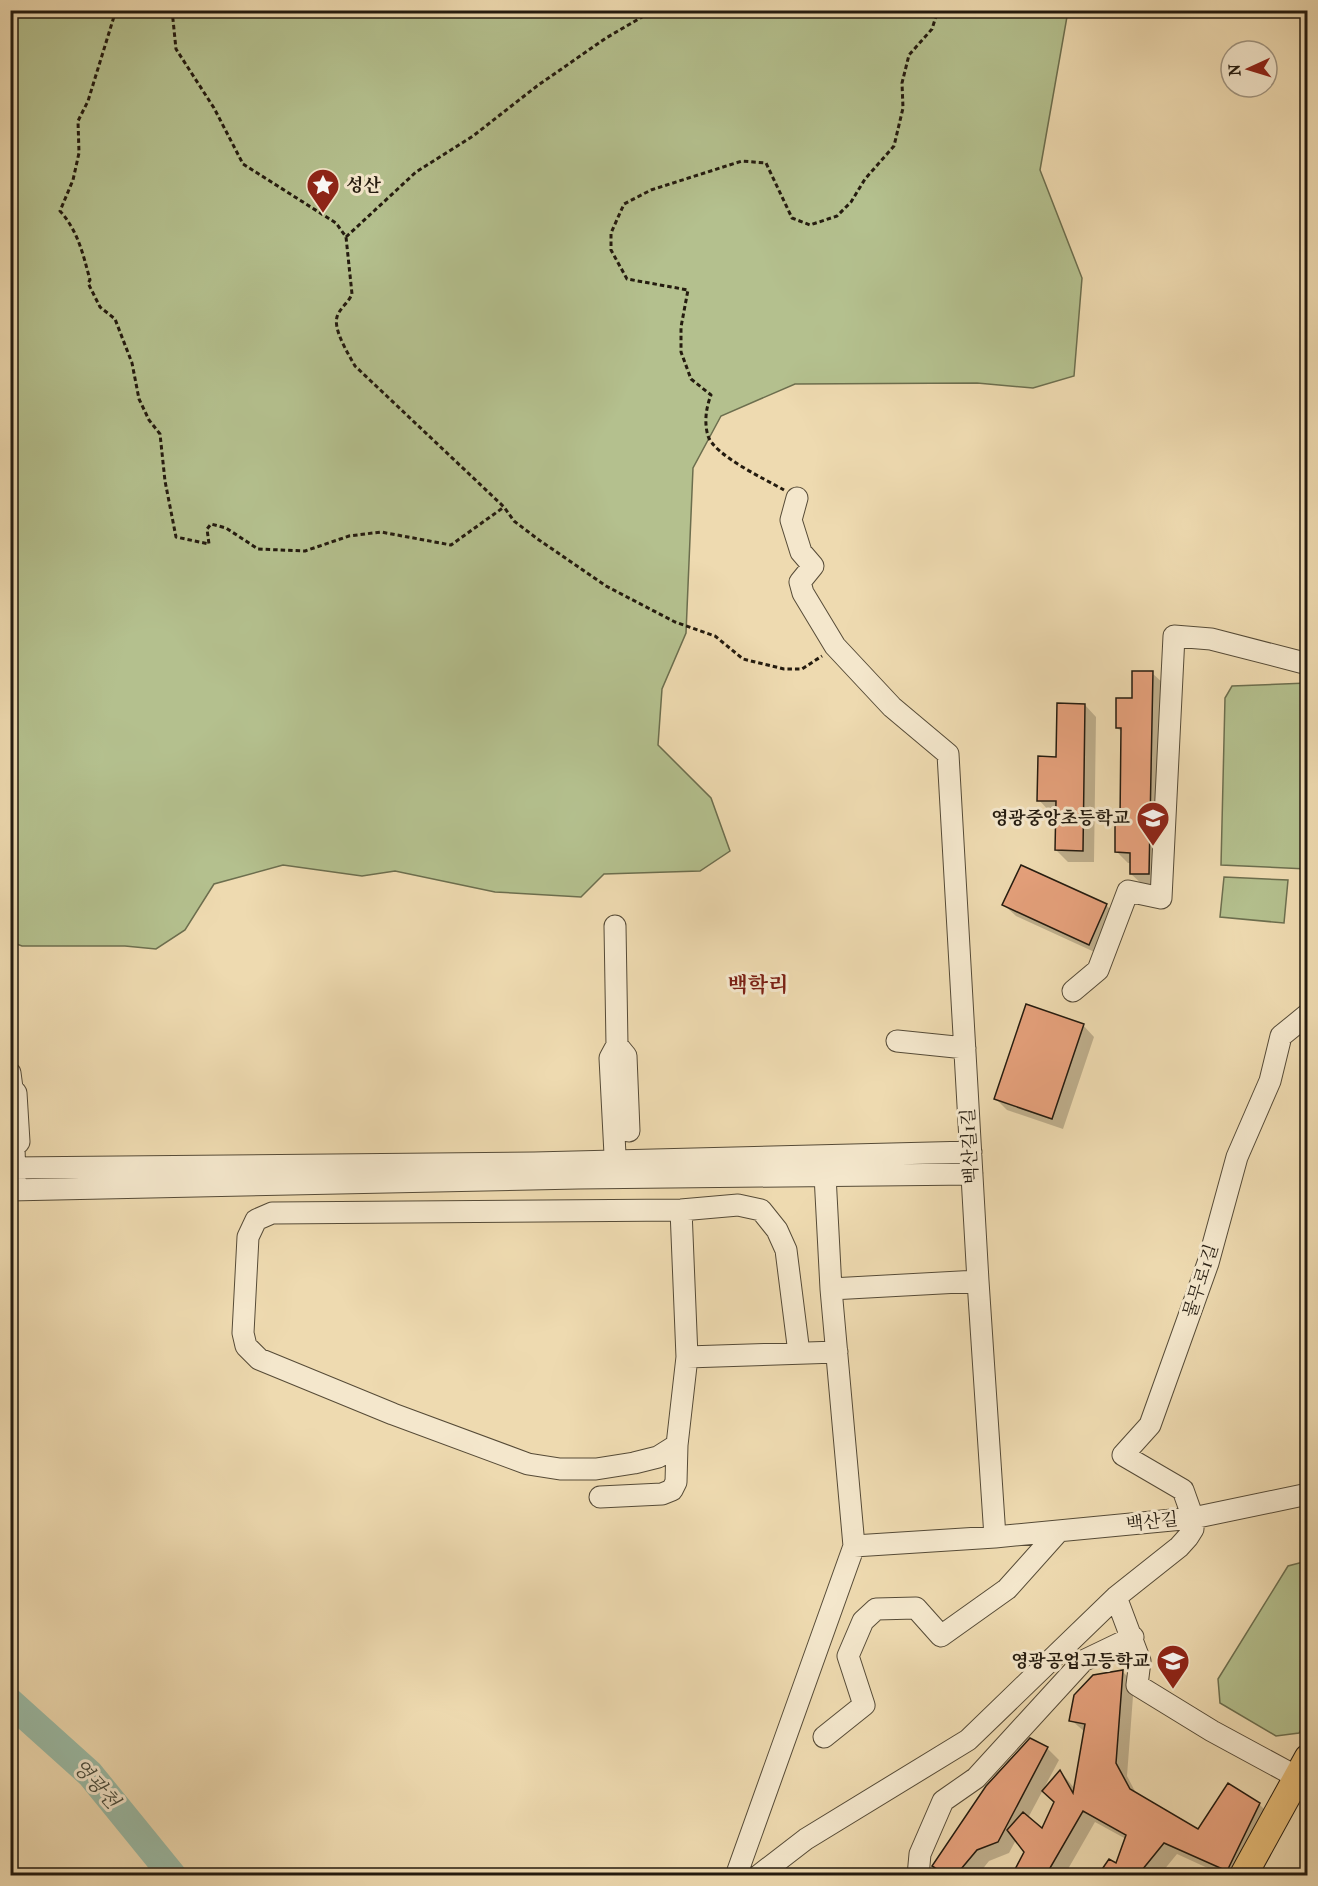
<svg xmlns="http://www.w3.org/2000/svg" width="1318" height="1886" font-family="'IM FELL French Canon','Noto Serif KR',serif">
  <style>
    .green { fill: #b4c08e; stroke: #6c6e4e; stroke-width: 1.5 }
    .shadow { fill: #0003 }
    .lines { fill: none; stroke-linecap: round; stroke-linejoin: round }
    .river { stroke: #9bbba6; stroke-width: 28 }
    .building { fill: #e6a17c; stroke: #241b0f; stroke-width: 1.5 }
    .minor-casing { stroke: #564b37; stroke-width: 23 }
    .major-casing { stroke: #241b0f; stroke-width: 29 }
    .path { stroke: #241b0f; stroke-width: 3; stroke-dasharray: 4.5 3; stroke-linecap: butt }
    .minor { stroke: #f4e7cc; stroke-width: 21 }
    .major { stroke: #e7bd78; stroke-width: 27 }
    .labels { text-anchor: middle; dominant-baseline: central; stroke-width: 6; stroke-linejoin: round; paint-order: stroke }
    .poi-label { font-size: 18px; font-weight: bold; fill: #241b0f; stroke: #f4e7cc; text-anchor: end }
    .street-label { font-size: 18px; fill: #241b0f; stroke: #f4e7cc }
    .water-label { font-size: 20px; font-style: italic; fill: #484b3c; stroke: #f4e7cc }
    .quarter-label { font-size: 21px; font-weight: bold; fill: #7a1f14; stroke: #f4e7cc }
  </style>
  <rect width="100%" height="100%" fill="#eedab0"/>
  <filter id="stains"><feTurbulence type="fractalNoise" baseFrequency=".00333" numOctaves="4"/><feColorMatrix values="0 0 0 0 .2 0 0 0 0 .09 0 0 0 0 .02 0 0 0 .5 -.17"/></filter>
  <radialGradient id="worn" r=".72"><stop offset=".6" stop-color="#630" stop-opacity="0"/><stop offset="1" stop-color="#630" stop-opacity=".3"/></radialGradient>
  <path class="green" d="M11,10L1068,11L1040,170L1082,278L1074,376L1033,388L977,383L795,384L721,416L693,468L686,633L662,689L658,745L711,798L730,851L700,871L604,874L581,897L495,892L395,871L362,876L283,865L214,884L185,930L156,949L125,946H22L11,942Z
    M1307,683V869L1221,865L1225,698L1232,686Z
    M1224,877L1288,880L1284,923L1220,917Z
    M1303,1562L1308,1564L1307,1719L1299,1733L1276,1736L1220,1703L1218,1679L1288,1566Z"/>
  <path class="shadow" d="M1152,673L1164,684L1161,885H1143L1131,874V863H1128L1117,852L1122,821L1123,733L1117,728L1133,699Z
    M1085,705L1096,717L1094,862H1068L1056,850L1057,812H1050L1039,800Z
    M1022,867L1106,905L1118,917L1101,955L1016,916L1004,905Z
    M1083,1025L1094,1037L1063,1129L1007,1110L996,1099Z
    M1122,1671L1134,1683L1127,1776L1137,1795L1199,1831L1259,1804L1270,1815L1242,1876H1225L1177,1854L1159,1876H1100L1109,1861L1117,1866L1126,1839L1095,1822L1064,1876H1014L1026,1852L1016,1840L1009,1853L989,1861L977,1876H943L934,1866L1047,1748L1059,1760L1028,1818L1042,1831L1056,1803L1061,1772L1075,1789L1085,1732L1071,1720Z"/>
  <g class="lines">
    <path class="river" d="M10,1702L90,1774L173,1876"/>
  </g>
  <path class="building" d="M1132,671H1153L1149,874H1130V853L1115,852V820H1120L1121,728H1116V698H1132Z
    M1057,703L1085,704L1083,851L1055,850L1056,801H1037L1038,756L1056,757Z
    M1021,865L1107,904L1089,945L1002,905Z
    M1026,1004L1084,1024L1052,1119L994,1099Z
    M1123,1670L1116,1763L1130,1789L1198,1829L1228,1783L1260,1803L1227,1871L1164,1843L1138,1875H1098L1109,1859L1116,1863L1126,1835L1083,1811L1046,1875H1012L1024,1852L1007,1830L1023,1812L1042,1828L1054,1802L1042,1791L1060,1770L1073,1793L1085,1724L1069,1721L1074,1695L1093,1675Z
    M1030,1738L1048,1747L998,1842L977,1850L956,1875H946L932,1866L986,1786Z"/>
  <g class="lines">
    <g class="minor-casing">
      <path id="minor" d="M797,498L791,520L801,552L813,566L800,582L803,593L835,646L892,707L948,754L978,1281L995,1537
        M615,926L617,1045L610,1058L616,1174
        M1073,991L1098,970L1128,891L1161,898L1174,636L1211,639L1308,664
        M897,1041L965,1048
        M617,1045L626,1056L629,1131
        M10,1073L12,1088L16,1093L19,1142L14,1147L15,1180
        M10,1168L534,1163L971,1152
        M825,1175L831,1289L854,1546
        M10,1190L578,1178L972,1174
        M681,1210L687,1357
        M831,1289L978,1281
        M677,1445L658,1457L634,1463L596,1469H560L528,1464L393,1414L259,1359L246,1346L243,1333L248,1237L256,1220L272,1213L681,1210L738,1205L761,1210L777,1230L786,1250L799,1353
        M600,1497L662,1494L672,1490L676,1482L677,1445L687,1357L837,1352
        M1116,1597L1140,1661L1137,1685L1212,1731L1297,1777
        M824,1737L864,1705L848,1656L863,1621L876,1609L916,1608L941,1636L1007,1589L1058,1532
        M736,1876L854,1546L995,1537L1193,1518L1308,1494
        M758,1876L806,1839L968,1740L1116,1597L1179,1547L1188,1537L1193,1529V1518L1183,1490L1123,1455L1150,1425L1208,1263L1237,1157L1270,1081L1281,1036L1308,1014
        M918,1876L920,1854L943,1801L976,1778L1083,1661L1133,1637"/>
    </g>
    <g class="major-casing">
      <path id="major" d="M1243,1876L1308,1758"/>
    </g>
    <path class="path" d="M116,10L88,101L78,121L79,153L73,180L60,211C78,231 83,254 90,280L88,283L100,307L115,319L132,363L139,399L149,420L160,434L165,481L176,537L209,544L207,529L211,524L226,528L258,549L305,551L349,536L381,532L451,545L504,507
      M172,10L176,49L214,108L243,164L336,223L346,237L352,294C349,302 339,309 337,317C333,330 349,355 355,366L504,507L514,521L539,540L606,586L675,622L715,636L743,659L784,669H802L822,656
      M346,237L416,172L473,136L537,86L606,38L654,10
      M784,490C765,479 715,456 708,436C704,422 706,408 711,395L691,379L681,352V327L688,290L627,279L611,250V233L624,204L651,190L742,161L766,163L792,218L810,225L837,216L851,202L865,179L894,146L903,108L902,83L909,55L932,29L938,10"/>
    <use href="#minor" class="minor"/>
    <use href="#major" class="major"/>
  </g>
  <defs>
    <g id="sight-pin" transform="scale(1.725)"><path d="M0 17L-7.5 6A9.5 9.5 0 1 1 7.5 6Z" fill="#8f2418" stroke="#f4e7cc"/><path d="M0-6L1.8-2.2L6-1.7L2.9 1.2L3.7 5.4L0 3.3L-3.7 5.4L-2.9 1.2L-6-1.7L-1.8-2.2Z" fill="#fff"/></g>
    <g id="school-pin" transform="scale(1.725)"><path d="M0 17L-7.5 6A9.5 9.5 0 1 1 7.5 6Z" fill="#8f2418" stroke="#f4e7cc"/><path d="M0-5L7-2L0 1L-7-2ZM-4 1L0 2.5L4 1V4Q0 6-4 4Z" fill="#fff"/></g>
  </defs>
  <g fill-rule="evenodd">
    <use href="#sight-pin" x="323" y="185"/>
    <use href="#school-pin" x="1153" y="818"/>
    <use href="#school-pin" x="1173" y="1661"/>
  </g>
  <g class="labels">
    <g class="poi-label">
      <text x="346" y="185" text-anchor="start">성산</text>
      <text x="1130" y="818">영광중앙초등학교</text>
      <text x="1150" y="1661">영광공업고등학교</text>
    </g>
    <g class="street-label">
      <text transform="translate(970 1146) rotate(-93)">백산길1길</text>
      <text transform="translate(1201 1281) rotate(-72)">물무로1길</text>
      <text transform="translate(1152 1522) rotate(-6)">백산길</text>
    </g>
    <g class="water-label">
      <text transform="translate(96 1784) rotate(48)">영광천</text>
    </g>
    <g class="quarter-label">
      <text x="758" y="985">백학리</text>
    </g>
  </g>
  <rect width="1318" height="1886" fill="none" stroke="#eedab0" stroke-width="36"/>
  <rect x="12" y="12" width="1294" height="1862" fill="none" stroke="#241b0f" stroke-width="3"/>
  <rect x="18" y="18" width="1282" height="1850" fill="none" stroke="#241b0f" stroke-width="1.5"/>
  <g transform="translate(1249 69) rotate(266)"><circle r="28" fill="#f4e7cc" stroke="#a19580" stroke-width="1.5"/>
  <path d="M0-4.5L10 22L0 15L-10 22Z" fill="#8f2418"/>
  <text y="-9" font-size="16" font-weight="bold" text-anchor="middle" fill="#241b0f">N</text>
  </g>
  <rect width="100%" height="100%" filter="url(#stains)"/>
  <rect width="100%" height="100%" fill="url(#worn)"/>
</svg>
